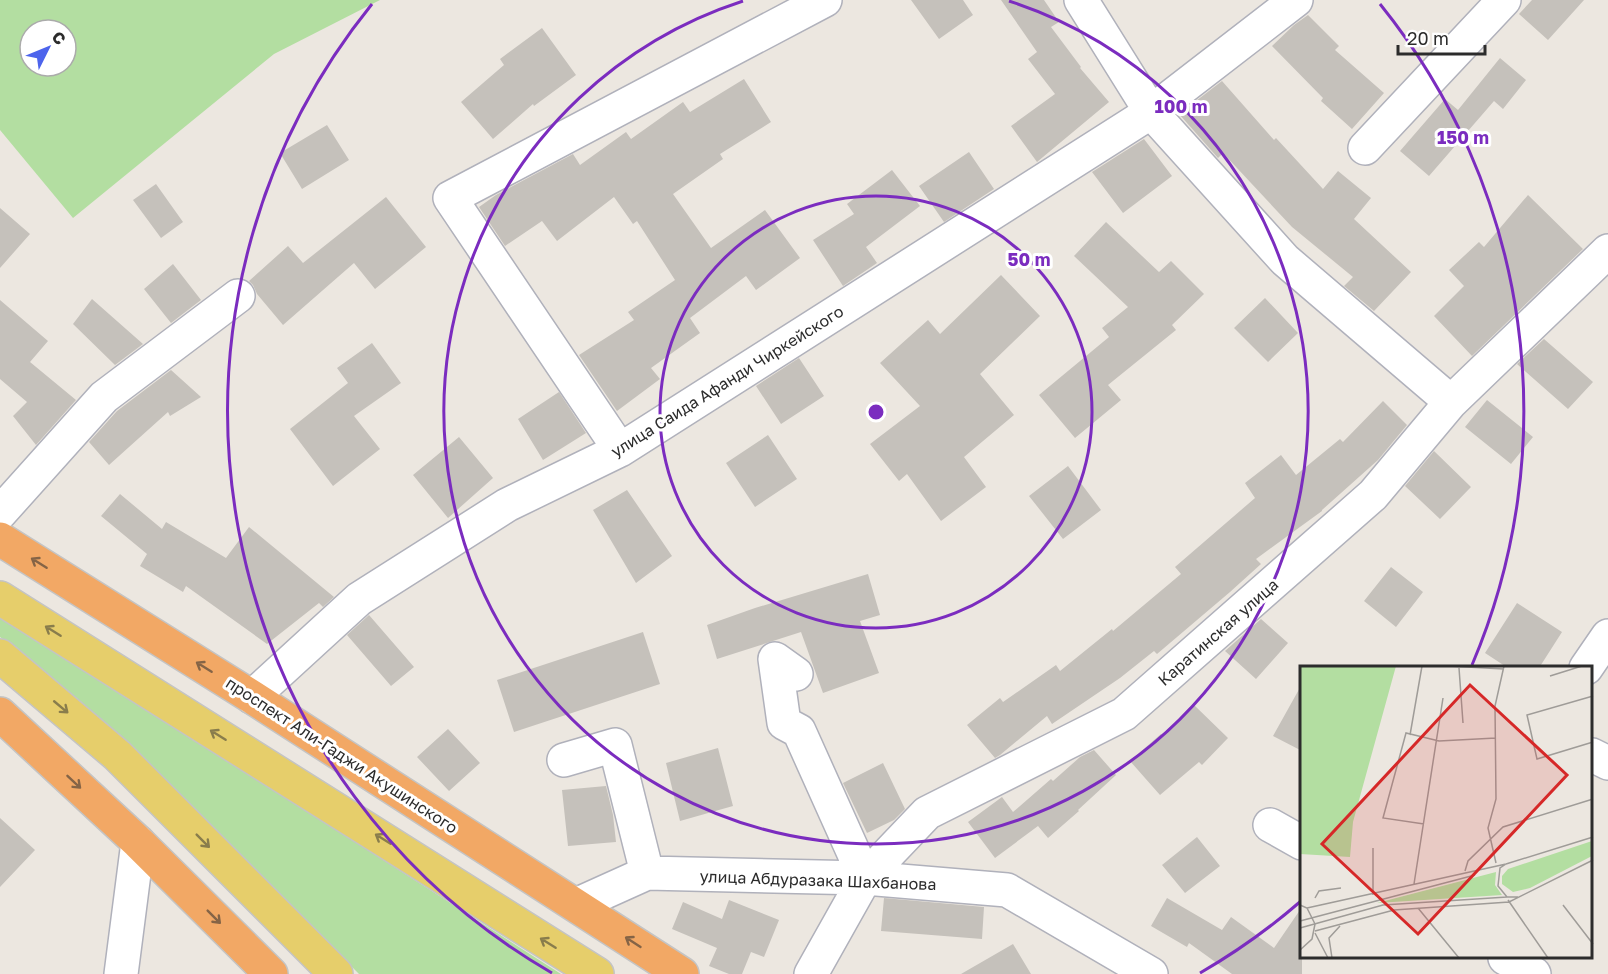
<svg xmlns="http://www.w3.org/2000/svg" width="1608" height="974" font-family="'Golos Text',sans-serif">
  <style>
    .green { fill: #b3dea1; fill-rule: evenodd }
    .building { fill: #c5c1bb }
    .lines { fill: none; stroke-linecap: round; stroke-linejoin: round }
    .minor-casing { stroke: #b0b1bb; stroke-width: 36 }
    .major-casing { stroke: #c4c4c4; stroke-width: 36 }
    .highway-casing { stroke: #c4c4c4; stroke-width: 36 }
    .minor { stroke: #fff; stroke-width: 33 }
    .major { stroke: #e6ce6b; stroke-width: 33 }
    .highway { stroke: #f2a865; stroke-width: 33 }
    .oneway { stroke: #856446 }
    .oneway2 { stroke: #897d4c }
    .ring { fill: none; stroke: #7b2cbf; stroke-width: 3 }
    .labels { text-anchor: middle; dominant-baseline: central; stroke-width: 6; stroke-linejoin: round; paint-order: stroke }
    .street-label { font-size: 16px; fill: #2c2c2c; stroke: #fff }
    .inset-road { fill: none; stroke: #9f9c98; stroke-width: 1.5 }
    .view { fill: #d62828; fill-opacity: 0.15; stroke: #d62828; stroke-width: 3 }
    .inset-edge { fill: none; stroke: #2c2c2c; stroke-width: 3 }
    .centre { fill: #7b2cbf; stroke: #fff; stroke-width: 3 }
    .ring-label { font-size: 18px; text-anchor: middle; font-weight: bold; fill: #7b2cbf; stroke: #fff; stroke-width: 6; stroke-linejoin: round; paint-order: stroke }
  </style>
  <rect width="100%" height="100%" fill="#ece7e0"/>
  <path class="green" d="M0,0H380L274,54L73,218L0,130ZM30,30H66V66H30Z
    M0,614L561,974H359L179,793L79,700L0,637Z"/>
  <path class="building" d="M911,0H963L973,15L939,39Z
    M1001,0H1044L1059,22L1051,27L1081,67L1080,68L1109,102L1037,162L1011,126L1055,94L1028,59L1037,52Z
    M1532,0H1584L1548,40L1519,14Z
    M1308,15L1339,46L1335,50L1384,93L1352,129L1321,101L1323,98L1272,46L1294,25Z
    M542,28L576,75L534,106L533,104L493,139L461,102L504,65L500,59Z
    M1500,58L1526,80L1503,109L1494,101L1429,176L1400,151L1445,99L1458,110Z
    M744,79L771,122L720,154L723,159L673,194L711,248L765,210L800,258L756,290L746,276L690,318L700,333L651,368L660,379L617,411L579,355L634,320L628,312L675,280L637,221L633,224L614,197L557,241L542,221L505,246L479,207L496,195L573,154L580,165L626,132L631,139L683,102L690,112Z
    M1222,81L1274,140L1276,138L1323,189L1338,171L1371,198L1354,219L1411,272L1374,311L1344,286L1353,277L1292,227L1223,153L1218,158L1179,114Z
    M327,125L349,160L302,189L280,153Z
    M1144,139L1172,176L1123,213L1092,172Z
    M969,152L994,189L944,222L919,186Z
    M892,170L920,206L866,247L877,263L843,286L813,240L854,214L847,204Z
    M156,184L183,222L161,238L133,200Z
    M1528,195L1583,249L1472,356L1434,316L1464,286L1449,270L1479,242L1484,247Z
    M386,197L426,247L375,289L354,263L283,325L257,294L253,285L249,281L288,246L303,263Z
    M0,208L30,234L0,268Z
    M1106,222L1159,272L1171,261L1204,294L1172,325L1176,330L1108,385L1121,400L1075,438L1039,395L1109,337L1102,328L1128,307L1074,256Z
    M173,264L201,300L171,323L144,289Z
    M1001,275L1040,316L980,374L1014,415L964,457L986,487L941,521L907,474L899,481L870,444L920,406L880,363L928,320L940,334Z
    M1265,298L1298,333L1268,362L1234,328Z
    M92,299L143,344L115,365L73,324Z
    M0,300L48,341L30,362L76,400L36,445L13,416L27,402L0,379Z
    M1544,339L1593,382L1568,409L1517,364Z
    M372,343L401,383L354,416L380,449L333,486L290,429L348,383L337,368Z
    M799,358L824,396L781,424L756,386Z
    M171,370L201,397L170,416L168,412L109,465L89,442L117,411Z
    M559,392L586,433L543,460L518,419Z
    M1487,400L1533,437L1511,464L1465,427Z
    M1383,401L1407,425L1378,460L1322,510V511L1256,559L1261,564L1230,592L1157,654L1154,651L1120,678L1052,724L1047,716L1000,755L995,758L967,725L1000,698L1003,702L1056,665L1060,671L1112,629L1113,631L1181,574L1175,567L1255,498L1245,483L1281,455L1296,475L1340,439L1343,442Z
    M768,435L797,479L755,507L726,463Z
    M459,437L493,478L448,518L413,475Z
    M1434,451L1471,487L1440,519L1405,486Z
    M1068,466L1101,510L1063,539L1029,496Z
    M627,490L672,556L636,583L593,510Z
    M120,494L162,529L166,522L226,558L249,527L334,597L323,607L319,603L267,644L186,586L183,592L140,566L147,554L101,516Z
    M1391,567L1423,592L1396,627L1364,601Z
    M868,574L880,615L860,621L879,673L823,693L801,632L717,659L707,625L755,608Z
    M1517,603L1562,632L1539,668H1508L1485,653Z
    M369,615L414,667L391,686L347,635Z
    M1261,619L1288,643L1256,679L1225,651Z
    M643,632L660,684L514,732L497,680Z
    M1302,684V751L1273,736Z
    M1193,704L1228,738L1202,765L1199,762L1160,795L1130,761L1161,734L1162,736Z
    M448,729L480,763L449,791L417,757Z
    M718,748L733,806L680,821L666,763Z
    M1094,750L1116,775L1078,810L1079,811L1048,838L1038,826L995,858L968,822L1002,797L1013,812L1051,779L1053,781L1080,757Z
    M883,763L905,809L894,820L867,833L843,783Z
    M606,786L613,815L616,842L568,846L562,790Z
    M0,818L35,850L0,887Z
    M1197,837L1220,866L1185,893L1162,865Z
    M884,898L984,907L982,939L881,931Z
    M1167,898L1222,930L1231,917L1274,948L1302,907V974H1232L1189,943L1187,947L1151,926Z
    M729,900L779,920L764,957L751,952L742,974H729L709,966L717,948L672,929L683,902L722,919Z
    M1013,944L1031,974H961Z"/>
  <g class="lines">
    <g class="minor-casing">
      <path id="minor" d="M1081,0L1151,112L1285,260L1451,402
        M1365,148L1504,0
        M620,450L450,198L825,0
        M0,513L104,397L238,296
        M1586,668L1608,636
        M796,674L775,659L784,723L799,731L865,878
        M252,697L359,599L507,505L620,450L1151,112L1296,0
        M1592,755L1608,763
        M564,760L615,745L647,873
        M1270,825L1302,843
        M576,905L647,873L865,878L1007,890L1151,974
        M1505,958L1534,974
        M121,974L138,842
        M811,974L865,878L927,813L1124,714L1373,495L1451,402L1608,251"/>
    </g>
    <g class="major-casing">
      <path id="major" d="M0,598L597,974
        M0,656L117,755L336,974"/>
    </g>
    <g class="highway-casing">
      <path id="highway" d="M0,539L252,697L682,974
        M0,714L138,842L271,974"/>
    </g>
    <use href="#minor" class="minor"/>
    <use href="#major" class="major"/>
    <use href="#highway" class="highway"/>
  </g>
  <defs><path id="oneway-shaft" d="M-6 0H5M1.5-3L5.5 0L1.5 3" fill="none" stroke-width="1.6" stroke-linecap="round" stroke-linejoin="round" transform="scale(1.5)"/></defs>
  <g class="oneway">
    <use href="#oneway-shaft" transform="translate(39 563) rotate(-148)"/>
    <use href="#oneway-shaft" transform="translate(204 667) rotate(-148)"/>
    <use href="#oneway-shaft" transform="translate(74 782) rotate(43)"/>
    <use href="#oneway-shaft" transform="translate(214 917) rotate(45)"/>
    <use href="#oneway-shaft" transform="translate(633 942) rotate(-147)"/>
  </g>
  <g class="oneway2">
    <use href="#oneway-shaft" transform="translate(53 631) rotate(-148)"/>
    <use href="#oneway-shaft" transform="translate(61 707) rotate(40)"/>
    <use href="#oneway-shaft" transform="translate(218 735) rotate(-148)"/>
    <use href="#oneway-shaft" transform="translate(383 839) rotate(-148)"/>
    <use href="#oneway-shaft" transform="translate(203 841) rotate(45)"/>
    <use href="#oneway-shaft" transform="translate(548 943) rotate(-148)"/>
  </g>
  <g class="ring">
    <circle cx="876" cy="412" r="216"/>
    <path d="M1009 1A432 432 0 1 1 743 1"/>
    <path d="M1301 901A648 648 0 0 1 1200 973M552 973A648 648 0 0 1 372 4M1380 4A648 648 0 0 1 1472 665"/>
  </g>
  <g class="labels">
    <g class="street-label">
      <text transform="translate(727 381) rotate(-32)">улица Саида Афанди Чиркейского</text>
      <text transform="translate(1218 632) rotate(-41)">Каратинская улица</text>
      <text transform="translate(342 755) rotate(33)">проспект Али-Гаджи Акушинского</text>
      <text transform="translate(818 880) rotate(2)">улица Абдуразака Шахбанова</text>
    </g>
  </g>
  <g transform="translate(1300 666)">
    <rect width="292" height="292" fill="#ece7e0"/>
    <path d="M0,0H96L53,156L50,191L0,188ZM292,175V190L230,222L213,226L202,218V210L208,203ZM196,206L195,219L202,229L77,237Z" fill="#b3dea1"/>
    <path class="inset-road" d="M148,0L204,3M159,2L163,57M250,10L282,0M293,30L227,49L237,93L293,76M110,69L122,0M124,158L83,152L106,67L139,75L196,72M196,197L188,162L196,133L195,40L204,0M206,198L200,202L198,220L207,231H218M165,205L168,195L203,161L293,133M114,218L143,32M73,229V182M15,232L19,225L41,222M208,234L248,292M0,239L7,242L15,258L12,273L0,284M263,239L293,278M7,242L206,198L293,171M118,242L159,292M0,255L175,209M0,262L83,239L207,231M15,265L94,244L209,236L293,194M15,267L28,292M32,292L29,272L40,260"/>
    <path class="view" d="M170,19L267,109L118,268L22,178Z"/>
    <rect width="292" height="292" class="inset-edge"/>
  </g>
  <circle cx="876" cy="412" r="9" class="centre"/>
  <g class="ring-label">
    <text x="1181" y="113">100 m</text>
    <text x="1463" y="144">150 m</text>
    <text x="1029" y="266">50 m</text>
  </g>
  <g transform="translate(48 48) rotate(47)"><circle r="28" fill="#ffffff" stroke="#ababab" stroke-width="1.5"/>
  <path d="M0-4.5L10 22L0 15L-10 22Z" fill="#4d64ec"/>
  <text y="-9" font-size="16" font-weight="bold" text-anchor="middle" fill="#2c2c2c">С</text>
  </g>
  <path d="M1398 45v9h87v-9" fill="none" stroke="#2c2c2c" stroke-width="3"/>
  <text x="1407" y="45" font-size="18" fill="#2c2c2c" stroke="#ffffff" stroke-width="4.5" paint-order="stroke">20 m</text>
</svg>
